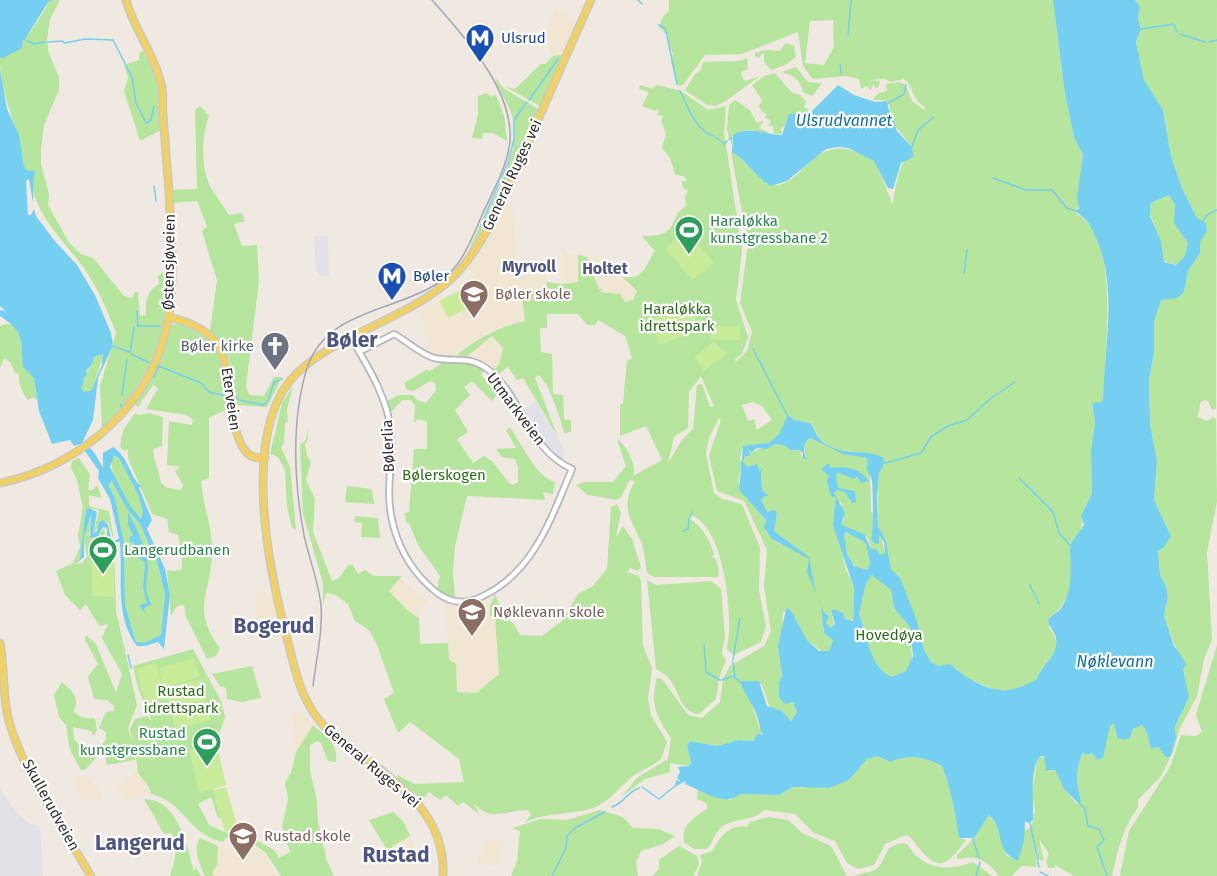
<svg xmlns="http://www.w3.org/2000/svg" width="1217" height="876" font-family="'Fira Sans',sans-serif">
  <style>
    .industrial { fill: #e3e1e8 }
    .education { fill: #f0e6d1 }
    .green { fill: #b6e59e; fill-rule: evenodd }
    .pitch { fill: #c9ec9a }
    .water { fill: #75cff0; fill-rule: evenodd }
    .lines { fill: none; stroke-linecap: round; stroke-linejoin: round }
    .stream { stroke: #75cff0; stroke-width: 1.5 }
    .minor-casing { stroke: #b4b7c1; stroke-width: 8 }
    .major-casing { stroke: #c9c9c9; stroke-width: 9 }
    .minor { stroke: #fff; stroke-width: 4.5 }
    .major { stroke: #f2d163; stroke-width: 6 }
    .rail { stroke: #a3a6b8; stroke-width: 1.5 }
    .labels { text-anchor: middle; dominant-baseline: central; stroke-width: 4.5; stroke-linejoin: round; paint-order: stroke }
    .transit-label { font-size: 15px; fill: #164399; stroke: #fff; text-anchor: start }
    .street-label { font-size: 15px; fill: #2e2e2e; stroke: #fff }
    .leisure-label { font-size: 15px; fill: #27864d; stroke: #fff; text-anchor: start }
    .education-label { font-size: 15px; fill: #785e54; stroke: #fff; text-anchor: start }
    .park-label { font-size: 15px; fill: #2c6e1b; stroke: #fff }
    .worship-label { font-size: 15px; fill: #5b616d; stroke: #fff; text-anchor: end }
    .water-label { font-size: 16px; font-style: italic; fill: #0d6fa3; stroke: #fff }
    .neighbourhood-label { font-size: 16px; font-weight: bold; fill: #4d5680; stroke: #fff }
    .district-label { font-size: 21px; font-weight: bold; fill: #4d5680; stroke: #fff }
  </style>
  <rect width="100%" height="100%" fill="#efe9e1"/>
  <path class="industrial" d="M314,236H328L329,276H321L316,271Z
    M536,401L565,451L562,461L543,444L521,411Z
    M0,789L16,812L28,823L40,827L43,876H0Z"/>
  <path class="education" d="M554,8L576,20L562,55L553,56L548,47L543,45Z
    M506,200L513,211L518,270L546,269L545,289L522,295L527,318L525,321L511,323L483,335L457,355H431L424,350L427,341L423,329L426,325L417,312L476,282L470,274L469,264Z
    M561,248L566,253L578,255V282H563L561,279Z
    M603,256L606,271L617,273L618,281L623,280L636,293L632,299L620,303L599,292L587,257Z
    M492,336L503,348L499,364L493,371L466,357Z
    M400,578L428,602L423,607V618L408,611L389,591Z
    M256,589L272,595L283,638L256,635Z
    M488,597L490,615H495L499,674L476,693L457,692L456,664L449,660L446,602L468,604Z
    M292,709L309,720L316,734L296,753Z
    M137,771L150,787L145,794L124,802L118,786Z
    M81,775L94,783L101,796L93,801L90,797L84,803L71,778Z
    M410,836L417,858L411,866H406L395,860L392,846Z
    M246,841L265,854L277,876H214L212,872L217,865L218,846L229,849Z
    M486,841H504L498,867L476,863Z"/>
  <path class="green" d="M60,0L50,19L47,40L49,54L59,77V90L44,125L41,148V164L49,194L48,205L70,244L81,254L93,258L124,296L132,298L135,292H138L140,316L146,315C145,302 147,290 159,284L158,276L163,272L168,273C171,334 145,387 102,429L100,386L116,333C109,313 99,292 88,274C72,248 21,204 35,171L25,170L24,166C20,130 0,97 0,58L22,47L23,40C28,37 46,9 49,1Z
    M669,0H1053L1065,94L1074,137L1083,155L1077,214C1122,237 1104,360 1103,402L1092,404L1095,422L1091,451L1092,493L1081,516C1086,531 1072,543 1070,559C1070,565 1074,572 1073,578C1071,591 1062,611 1050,616L1049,628C1069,651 1042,660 1037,679L1019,690H996L966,678L956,668L938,666L931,662L924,650L921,634L906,599L905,590L891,569L887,548L878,526V455L839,450L868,458C870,475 871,492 871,511L873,514L874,537L871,539L878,534L881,537L885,553L880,555L871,549L868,538L840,525L844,520L841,502H836V506L841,505L842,514L836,521L846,570L854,588L853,619L851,621L845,618L843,613L834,609L831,611L834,627L831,628L826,623L829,616L824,621L823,630L833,640L829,651L824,653L807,640L790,609L783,612L782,637L778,646L782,676L779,681V695L788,703L793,702L797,712L791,721L782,711L770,708L762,685L755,681H741L747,689L762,736L756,737L755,741L738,740L717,746L690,741L687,745L691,763L689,766L670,763V772L645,779L621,797L638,777L668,759L671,738C656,717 650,703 657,677L663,680L688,715L702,718L720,702L723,679L730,666L764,646L771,631L764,587L767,550L744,501L717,491L709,455L721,420L719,418L709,438L706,455L714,493L722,499L742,504L760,548L759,591L766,626L761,642L734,655L727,649C727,643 729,637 729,631C731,603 722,528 693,516L690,519C703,528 709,538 714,554L711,557L715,558L719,569L718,577H654L647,573C645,563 645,553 642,544C632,521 619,507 635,482L630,480L621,497L616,500L588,495L576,485L585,482H613L626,466L617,439C627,446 637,465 633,476L662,460L646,426L620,436V405L623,403L627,361L632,358L625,336L598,320L595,325H587L578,314H547V328H540L541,352L552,354L553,394L563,395L564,419L571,420V432L564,433C561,420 549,381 538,375L535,378L558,437L523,378L517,380L508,367L497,375L493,371L499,364L503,348L492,336L466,357L457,355C479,338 498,327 525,321L522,295L545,289L547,282L562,284L578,282V255L587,257L599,290L603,288L600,292L620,294L625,302L633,300L637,291L622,277C644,280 644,268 655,251L642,236C683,237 666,218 686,206L685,197L688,191L682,186V181H687L685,177L675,174L670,158L662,148L666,134L661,121L663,116L657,115L659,109L655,111L642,106L649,92L639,89L640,85L653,89L656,85L681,91L708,110L726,106L724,132L742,251L736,300L748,337L742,354L735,359L736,362L747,351L752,332L740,303L748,244L731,152L738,154C744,167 761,171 766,184C806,197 810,117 876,163L893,205C896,183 898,168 912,147L893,123L889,104L884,100H872L879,93L887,91L886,84L900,82L906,85L912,101L924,110L925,107C911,98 914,87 904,79L891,82L885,79L867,80L880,81L878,88L874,87V83L870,90L867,86L861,89L859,79L847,76L813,79L803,66L798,32L742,54L705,55L683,85L678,86L671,62L673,53L668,44V36L659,27L663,16L669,11ZM833,20L834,47L824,65L805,63L810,21ZM701,376L714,406L710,407L702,384L697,385L693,429L682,440L668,463L674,437L688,428L689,392ZM753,402L762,406L772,420L757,430L754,419L748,421L742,405ZM789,415L795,420L810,423L820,439L835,450L810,438C803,444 804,448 806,457L804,459L799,450H790L785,445L773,444L752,452L748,449L751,455L745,456L743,462L748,467H757L761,471L762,490L766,494L761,500L766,512H771L774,531L807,556L776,542L765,531L766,520C751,502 730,489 743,464L740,459L742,448C751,444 756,447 765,445C778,442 784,425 789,415Z
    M1135,0H1217L1216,409L1212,410L1208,401L1204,400L1200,403L1198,417L1206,421L1214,417L1216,420L1217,501L1207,552L1212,640L1204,659L1197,696L1180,728L1173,752L1161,776L1138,800V807C1123,828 1118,849 1112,876H1074L1055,865V868H1048L1046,861L1049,854L1039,839L1044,861L1038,859L1031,829L1037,867L1022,866L1011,876H999C987,860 978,855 957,859V855L974,838L989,815L996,824L1007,856L1014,859L1020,853L1024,830L1031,828L1035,811L1032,796L1037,759L1044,756L1048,772L1055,770L1064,789L1077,804L1081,801C1076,782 1075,771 1083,752L1092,753L1097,760L1103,757L1110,725L1115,723L1116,737L1124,740L1131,736L1133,729L1142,725L1147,733L1151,749L1158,747L1169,758L1176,738L1175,727L1181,716L1186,688L1183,668L1164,615L1168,597L1166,586L1160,575L1158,551L1171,536L1154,500L1157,461L1150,424L1149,380L1154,353V322L1160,300L1184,292L1188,271L1200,253V242L1207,232L1206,223L1197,218L1182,188L1171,156L1163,110L1144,80L1136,42L1141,29L1138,19L1140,8Z
    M786,43L794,46L796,57L785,65L771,70L764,62V53L758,58L755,56V53C765,49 771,50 779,51Z
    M143,51L158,79L161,130L140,141L124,91L128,77L124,65L139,60L140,52Z
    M562,55L540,106L506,87L515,89L541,64H545L553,56Z
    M747,58L748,69L741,72L743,79L746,81L760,76L726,101L716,106L707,105L685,90L695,74L701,70L703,62L738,61Z
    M796,67L808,82L822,83L812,96L803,92C801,80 792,74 781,72Z
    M775,73L792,93L800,95L806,101L804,107L809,110L808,113L789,114L786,125L781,129L782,134H774L773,126H768L771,120L765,118L767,114L762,112L759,106L762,100L752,85L764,76Z
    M495,77L503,88L538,109L498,202L468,254C480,216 520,166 514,124C512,106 498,92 495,77Z
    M487,93L490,97L496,95L504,116L507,141L493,133H483L482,139L472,138L478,115V96Z
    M735,100L750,110L757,123L764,120L759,128L768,132L763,134C752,128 743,129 732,136V146L727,130L729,105Z
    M200,106L209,116C201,137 200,171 213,191C218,199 224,207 229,215L242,213L245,221L234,224L242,246L257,245L259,281L246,386L249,395L264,396L274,377H282L267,407L237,405C233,378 233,349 210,331L217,280L202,231L207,226L197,201L172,203V190L197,189L195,110Z
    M1169,195L1175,205L1177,225L1188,243L1185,257L1176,265L1164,261L1161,241L1150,214L1151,203Z
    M6,324H14L21,338L23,367L34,377L37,400L33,397L28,400C22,393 18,383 19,374L15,373L11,363L4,358L0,368V326Z
    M178,324C222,330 224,373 229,408L209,418V478L201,481C203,505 212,526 212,550C213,591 189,608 220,648L216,656L207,659L186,617L184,605L177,606L171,616L167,570L176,571L182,569V552L178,535L169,532L167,519L152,514L128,458V449L125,451L120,447L123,430L135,413L139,415L148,413L163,417L162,446L153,449C154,461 159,471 161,483L168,488L181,490L183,485L175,471L180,467L167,465L169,421L192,425L193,420L187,415L146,409L158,388L153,385L138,407L134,404L162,357L171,325Z
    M104,354L91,392H83L81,388L84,382L83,377L93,363L94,357Z
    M446,360L465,362L484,370L481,375L498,393L492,401L472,381L464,387L470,395L455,410L468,432L457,439L473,463L484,456L492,461L509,483L513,485L518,482V468L515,459L502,457L496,449L516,448L506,430L510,428C524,445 533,475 555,482L553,494L543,492L545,500L467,496L455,546L453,570L455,599L437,589L440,576L418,545L409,523H406L405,513L409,512L414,449H427V422L418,419L414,423L415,405L411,400H402L390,413L386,402L398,395H413L417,400L426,403L436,390L435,383L430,381L414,391L407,390L404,383L426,370L430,371Z
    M293,386L287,409L288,421L285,423L284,444L281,447L290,467L296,529L292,528L287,507L285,470L278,457L270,454L282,403Z
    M308,429V439L305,444L307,456L311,462L306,480L315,499L313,532L332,581L339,578L348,565H353L358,574L365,570L374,576H402L389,591L408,611L419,618L420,644L448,643L449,660L456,664L457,692L476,693L499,674L495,616H490V606L495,594L505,617L514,624L520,635L542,636L562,621L578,594L593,586L607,569L611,507L617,504L621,513L616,537L623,526L632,539L640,564L641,568L637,571L630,568L627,572L639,576L641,581L643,645L652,669L648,699L651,715L667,742L661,759C653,766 642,770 633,776C619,787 611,801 593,808C571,815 547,812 525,822L531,815L528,810C506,810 490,823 474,803L479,814L463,802L458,806L446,795L440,800L429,792L422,800L410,789L400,784L397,775L415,784L464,782L459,759L410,722L398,733L384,699L394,693L377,645L369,630L355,621L348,604L336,595L327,593L323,604V583L303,514L300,444L306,440Z
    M113,457L119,458C125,472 148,504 141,519C129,509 106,472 113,457Z
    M79,458L90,474L88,490H93L97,485L102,498L89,495V506L109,511L114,540L108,523L104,520L93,534L99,510L89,508L86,511L80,559L74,564L82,563L87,557L84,539L89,514H91L89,536L96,538L104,528L106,541L114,547L116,611L137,705L128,728L133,744L130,729L135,719L147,716L152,721L138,688L133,666L193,649L221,701L225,717L216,743L226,785L213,789L221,818H218L211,797L198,804L209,825L227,833L238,831L241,837L226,838L223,842C187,834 186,803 151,794L149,787L138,773L135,750V760L107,765L105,754L99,749L106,739V732L99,728L106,712L114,711V706L107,700L94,699L88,676L98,664L85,640L86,635L96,644L116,693L122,674L102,638L108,624L99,626L86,604L80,610L65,595L56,571L72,564L80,548L78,535L83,508L77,480L71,468L72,461Z
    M111,480L127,509L140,524L158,565L165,594L161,635L144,643H136L125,605L124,543L115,498L109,486Z
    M347,486L372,489L374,504L345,502Z
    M355,516L378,518L380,538L361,537L362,523L354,522Z
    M844,533H849L866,543L870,564L867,570C848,569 845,549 844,533Z
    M875,575L891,590L894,608L910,627L912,660L906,671L892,678C869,667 868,634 859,614L866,583L870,576Z
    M647,580L656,585L711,581L721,589L725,637L722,654L726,660L719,678L716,699L699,714C680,713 679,689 668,677C665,674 660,671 656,669Z
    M1217,645V876H1120L1129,831L1170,767L1181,735L1196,736L1202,732L1196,715Z
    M252,666L261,698L242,702L227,699L226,688L220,686L212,674Z
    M62,682C74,692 79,697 74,712L81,717L95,719L97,730L94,736L91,731L73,727L74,739L85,751L92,750L98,756L85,770H81L70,750L66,725L59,717L54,695Z
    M313,725C326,737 338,742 336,762L328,761L321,743L317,741L310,745V771L317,800L318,822L327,861L334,876H281L266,853L246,839L251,836C260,845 275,846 279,858L290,852L282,827L288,799L285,782L291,773L296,752Z
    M878,756L890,762C910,754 922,757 942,766C951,789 955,813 959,838L966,840C949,862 941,875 919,848C914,843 913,837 906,835L885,844L874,865L858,869L847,863L835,841L814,833L795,814L764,810C754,821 735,818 723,826C714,832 714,841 707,849H694L684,842C680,824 696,817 708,808L706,803L697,799L698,790L730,800L740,794L779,795L793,787L803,788L849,780L867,759Z
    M144,799C178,799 187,846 194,871L196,868L201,876H170C174,862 180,847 171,833L164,834Z
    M600,810L623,817L633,828L658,829L675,836L663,844L641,851L636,862L638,876H511L517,861L520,831L512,828L541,819L567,820Z
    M393,812L403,821L410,836L392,846L394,855L390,849L387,850L369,820Z
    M768,817L788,820L802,833L831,846L847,876H697L702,861L700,855L712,851C721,837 728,824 747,827L750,822Z
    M200,838L218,846L217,865L212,872L214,876H205C200,864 192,850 200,838Z
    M900,843L907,844C923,870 947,872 973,862L992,876H853C878,868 876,876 889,848Z
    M679,846L697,856L699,865L693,876H652L659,869V860Z"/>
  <path class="pitch" d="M685,230L714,262L693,280L665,249Z
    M473,283L482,300L448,318L439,301Z
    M689,304L700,329L660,345L650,320Z
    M711,326H740V340H711Z
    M714,342L728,353L704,371L694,357Z
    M92,556H114V597L92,596Z
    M194,658L200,677L164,687L159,668Z
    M156,663L165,699L146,704L136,669Z
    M200,679L205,699L170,709L164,689Z
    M205,700L211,720L176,730L170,710Z
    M215,743L226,785L199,792L189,750Z
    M226,787L238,828L225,832L213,790Z"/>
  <path class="water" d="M0,0H55L49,1L25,39L28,41L23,40L22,48L3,58H0Z
    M1053,0H1135L1140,7L1138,19L1141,29L1136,42L1144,80L1163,110L1171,156L1182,188L1197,218L1206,223L1207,232L1200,242V253L1188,271L1184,292L1177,298L1161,300L1154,322V353L1149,380L1150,424L1157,461L1154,500L1171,536L1164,547L1158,551L1160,575L1166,586L1168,597L1164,615L1174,646L1186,663L1183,669L1189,697L1175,727L1176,738L1170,757H1166L1158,747L1151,749L1147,733L1142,725L1133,729L1130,738L1124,740L1117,738L1114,723L1110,726L1103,758L1097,760L1092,753L1085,755L1083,752C1075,771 1076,782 1081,801L1079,804L1064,789L1055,770L1046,771L1044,756H1041C1029,765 1034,806 1033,820L1029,823L1025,821L1024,841L1018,861C993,850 1006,830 989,815L974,838H959C955,813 951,789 942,766C923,757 910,754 890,762L878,756L867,759L849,780L829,788L793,787L779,795L740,794C724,808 701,790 685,784V781L675,787L676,780L681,782L677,778L680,772L678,767L689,766L691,763L687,745L690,741L717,746L738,740L754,741L757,734L763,735C759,730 761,729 759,723C756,707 744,694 740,681H759L767,706L782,711L791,721L797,712L793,702L785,704L779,697V682L782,676L778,646L786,609H790L807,640L819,651H829L833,640L824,633L821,605L807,572L809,559L772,539L764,528L766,520L739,490L743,446L769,443L779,434L788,415L795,420L810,423C814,428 816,435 820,439C840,459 865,447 884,458L883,467L879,472L877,497L878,526L886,542L891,569L900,578L917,621L924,650L931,662L938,666L949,664C957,668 961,674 968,678C996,694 1011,694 1037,679C1041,665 1059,656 1056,638C1055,631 1049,628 1048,620C1052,614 1058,613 1062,607C1074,587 1070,568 1070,545L1084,525L1081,516L1092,493L1091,451L1095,422L1092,403L1103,402C1104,344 1121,277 1089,224C1086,218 1080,216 1076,211L1079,209L1077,198L1083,155L1074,137L1065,94ZM1169,195L1175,205L1174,223L1188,243L1185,256L1176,265L1164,262L1161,241L1150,216L1151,203ZM810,438L843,454L867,458L868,465L866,468C868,472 871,476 872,481C873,490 874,535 871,539L875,544L879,543V535L884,542L885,553L880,555L876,549H871L864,534L841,525L845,513L834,493L837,490L845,492L852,503L856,502L855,491L838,488L836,475L839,473L854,479L857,476L861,483L869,481C859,467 846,467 830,468V463L823,467L822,470L829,476L827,481L831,496L836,498L833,525L854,588L853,621L845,619L843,613L834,609L831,611L835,624L831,628L826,623L829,616C816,610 812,570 809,557L774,531L777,513L775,510L767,512L761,500L765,496H769L762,490L761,472L764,467L760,471L757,464L748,467L743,462L745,456H751L748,449L752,452L757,448L767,449L774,444L784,445L790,450H799L803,453V458L807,460C803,451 802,444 810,438ZM846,532L866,543L870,564L867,570L854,566L847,554L844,534ZM872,575L891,590L894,608L910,627L913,656L906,671L892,677C869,668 868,634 859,614L866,583Z
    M0,69L7,109L19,135L24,166L26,170L36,171C32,178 34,194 33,203L29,179L26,181L28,215H31L34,209L36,216L54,240L77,265L95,295L111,333L113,345L98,378L93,420L83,441L94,452L103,468V453L113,447C130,458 129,477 141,486L139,488L152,520L147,529L165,569L170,595L164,649L158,642L145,646H137C114,616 123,577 120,542H107V528L103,527L97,537H90L91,514L84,537V557L74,565L80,559L86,510L89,508L97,512L93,534L97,531L99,522L104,520L108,525L111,539L114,541L119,538L110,499L98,478L99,471L80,444L74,446L70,440L52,444L39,411L34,378L23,367C20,339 26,333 0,316V310L6,311L0,306ZM103,354L102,365L91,391L84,392L81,388L84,382L83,378L87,375L86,371L93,363L94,357ZM114,456L119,458C125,472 148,504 141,519L130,506L110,467ZM111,480L127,509L140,524L158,565L165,594L161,635L144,643L136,642L125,605L124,543L115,498L109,486Z
    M838,85L854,95L875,102L886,101L897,131L912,147L913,157L901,163L893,189L888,188L874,161L848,148L838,147L826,149L787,181L771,186C758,179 745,159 732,152L733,135C749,125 766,135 782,135L789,114L811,112Z
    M128,512C136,526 149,554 148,569C147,582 143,592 152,604L144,608L145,613L139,605L147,603L143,588L145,562L137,557L133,541L130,543L129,538L133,535L128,524Z"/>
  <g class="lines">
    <path class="stream" d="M638,0L642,4
      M659,25L666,29
      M1141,29L1174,24L1177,32
      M666,31L677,84
      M1180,34L1205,42
      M848,35L851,0
      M28,41L34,44L45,42
      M47,42L63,41L64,43L86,39L113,40L132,77L136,103L146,123L151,120L154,106
      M1209,42L1217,40
      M840,64L841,74
      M680,91C688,107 695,129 713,136
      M529,100L558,59
      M887,104L904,94L906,85
      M716,138L725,144L727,141
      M729,139L732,138
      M912,147L918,130L934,117
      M993,178L1026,190H1052L1067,208L1076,211
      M154,186L156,201
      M1203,221L1207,215L1217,210
      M480,227L508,163L514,139V120L527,102
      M964,273L967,250
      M137,311L138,325
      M137,326H160
      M113,346L129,352
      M753,349L788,417
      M130,352L134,327
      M131,354L152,364
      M156,365L201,383L209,392L227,396
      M154,377L158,367
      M122,395L127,359
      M235,396L239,400L263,405L268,401L274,382L282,379
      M121,410V404
      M882,464L921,453L931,437L948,426L967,420L990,399L1015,382
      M1019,478L1053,512L1059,533L1070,545
      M690,516L692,512
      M683,531L688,529L689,518
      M1030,585L1039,604
      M704,644L706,672L720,680
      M128,655L131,668
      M733,660L740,618
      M733,662L735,676
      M722,680L733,676L740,682
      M642,787L659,799L675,786
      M1080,804L1085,809L1088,826L1099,829L1104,840L1097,847L1107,876
      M612,807C623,804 627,792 639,788
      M1030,823L1039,867
      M973,839L979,858
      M1040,872L1048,876
      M552,876L566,848L567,836L575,828L605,812
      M976,876L980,862"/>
    <g class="minor-casing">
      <path id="minor" d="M350,336C367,365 388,398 391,432C393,464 384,496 394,528C401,553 415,575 436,592C451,604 466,605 483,596C534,572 551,518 572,469C529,450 523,399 490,371C469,354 456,363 434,358C420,354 407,341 394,334L359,352"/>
    </g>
    <g class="major-casing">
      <path id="major" d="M169,317C189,322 208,329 219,347C234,370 225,468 265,457
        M0,483C83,466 156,401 169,315C175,275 171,232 169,192C167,166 165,141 163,115C162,105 164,93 161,83C154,54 134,29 126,0
        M0,643C5,669 2,696 9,721C22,770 65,832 91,876
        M443,876C447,802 375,770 326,728C300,702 295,669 286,634C268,566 240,428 297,373C343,329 425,315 464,265C493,228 510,184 529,141C549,94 570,47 591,0"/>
    </g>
    <use href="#minor" class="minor"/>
    <use href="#major" class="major"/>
    <path class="rail" d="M313,686C316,660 323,632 321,605C318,581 309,558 304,535C294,483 291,420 307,368C326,311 391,312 435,285C461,269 471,241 482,215C492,193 505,171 509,148C519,95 464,36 432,0"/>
  </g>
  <defs>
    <g id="metro-pin" transform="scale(1.5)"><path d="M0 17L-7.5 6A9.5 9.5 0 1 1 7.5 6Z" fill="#1a4fb4" stroke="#fff"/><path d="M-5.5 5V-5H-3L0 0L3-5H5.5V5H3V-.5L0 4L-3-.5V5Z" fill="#fff"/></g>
    <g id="stadium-pin" transform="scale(1.5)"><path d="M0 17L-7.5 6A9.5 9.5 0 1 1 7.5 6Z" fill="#2e9e5b" stroke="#fff"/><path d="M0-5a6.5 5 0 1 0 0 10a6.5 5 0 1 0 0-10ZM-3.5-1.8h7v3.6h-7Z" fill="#fff"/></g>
    <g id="school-pin" transform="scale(1.5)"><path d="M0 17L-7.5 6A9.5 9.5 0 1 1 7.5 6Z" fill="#8d6e63" stroke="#fff"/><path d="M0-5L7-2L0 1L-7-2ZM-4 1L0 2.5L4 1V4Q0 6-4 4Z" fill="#fff"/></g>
    <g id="church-pin" transform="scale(1.5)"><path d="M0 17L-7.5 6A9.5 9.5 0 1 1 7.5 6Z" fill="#6b7280" stroke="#fff"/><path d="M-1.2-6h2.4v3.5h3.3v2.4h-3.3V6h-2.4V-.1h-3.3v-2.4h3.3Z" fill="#fff"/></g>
  </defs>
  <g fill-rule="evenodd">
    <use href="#metro-pin" x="480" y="38"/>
    <use href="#stadium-pin" x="689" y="230"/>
    <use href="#metro-pin" x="392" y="276"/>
    <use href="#school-pin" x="474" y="294"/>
    <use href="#church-pin" x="275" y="346"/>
    <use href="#stadium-pin" x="103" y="550"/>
    <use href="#school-pin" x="472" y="612"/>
    <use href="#stadium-pin" x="207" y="742"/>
    <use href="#school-pin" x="243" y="836"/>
  </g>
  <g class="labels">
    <g class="transit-label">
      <text x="501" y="38">Ulsrud</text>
      <text x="413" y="276">Bøler</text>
    </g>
    <g class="street-label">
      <text transform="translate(512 175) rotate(-65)">General Ruges vei</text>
      <text transform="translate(169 262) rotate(-89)">Østensjøveien</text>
      <text transform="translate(231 399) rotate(82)">Eterveien</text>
      <text transform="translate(516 409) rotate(53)">Utmarkveien</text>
      <text transform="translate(388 446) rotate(-92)">Bølerlia</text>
      <text transform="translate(372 766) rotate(40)">General Ruges vei</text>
      <text transform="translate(51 805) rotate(61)">Skullerudveien</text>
    </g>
    <g class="leisure-label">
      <text x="710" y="221">Haraløkka<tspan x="710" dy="17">kunstgressbane 2</tspan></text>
      <text x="124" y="550">Langerudbanen</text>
      <text x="186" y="733" text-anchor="end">Rustad<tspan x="186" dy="17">kunstgressbane</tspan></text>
    </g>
    <g class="education-label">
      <text x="495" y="294">Bøler skole</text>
      <text x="493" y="612">Nøklevann skole</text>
      <text x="264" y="836">Rustad skole</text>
    </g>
    <g class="park-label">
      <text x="677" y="309">Haraløkka<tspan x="677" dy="17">idrettspark</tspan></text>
      <text x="444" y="475">Bølerskogen</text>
      <text x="889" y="635">Hovedøya</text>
      <text x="181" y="691">Rustad<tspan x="181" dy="17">idrettspark</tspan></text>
    </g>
    <g class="worship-label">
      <text x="254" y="346">Bøler kirke</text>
    </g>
    <g class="water-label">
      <text x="844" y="120">Ulsrudvannet</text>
      <text x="1115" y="661">Nøklevann</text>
    </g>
    <g class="neighbourhood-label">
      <text x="529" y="266">Myrvoll</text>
      <text x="605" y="268">Holtet</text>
    </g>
    <g class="district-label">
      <text x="352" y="340">Bøler</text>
      <text x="274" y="626">Bogerud</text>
      <text x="140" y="843">Langerud</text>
      <text x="396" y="855">Rustad</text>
    </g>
  </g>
</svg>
